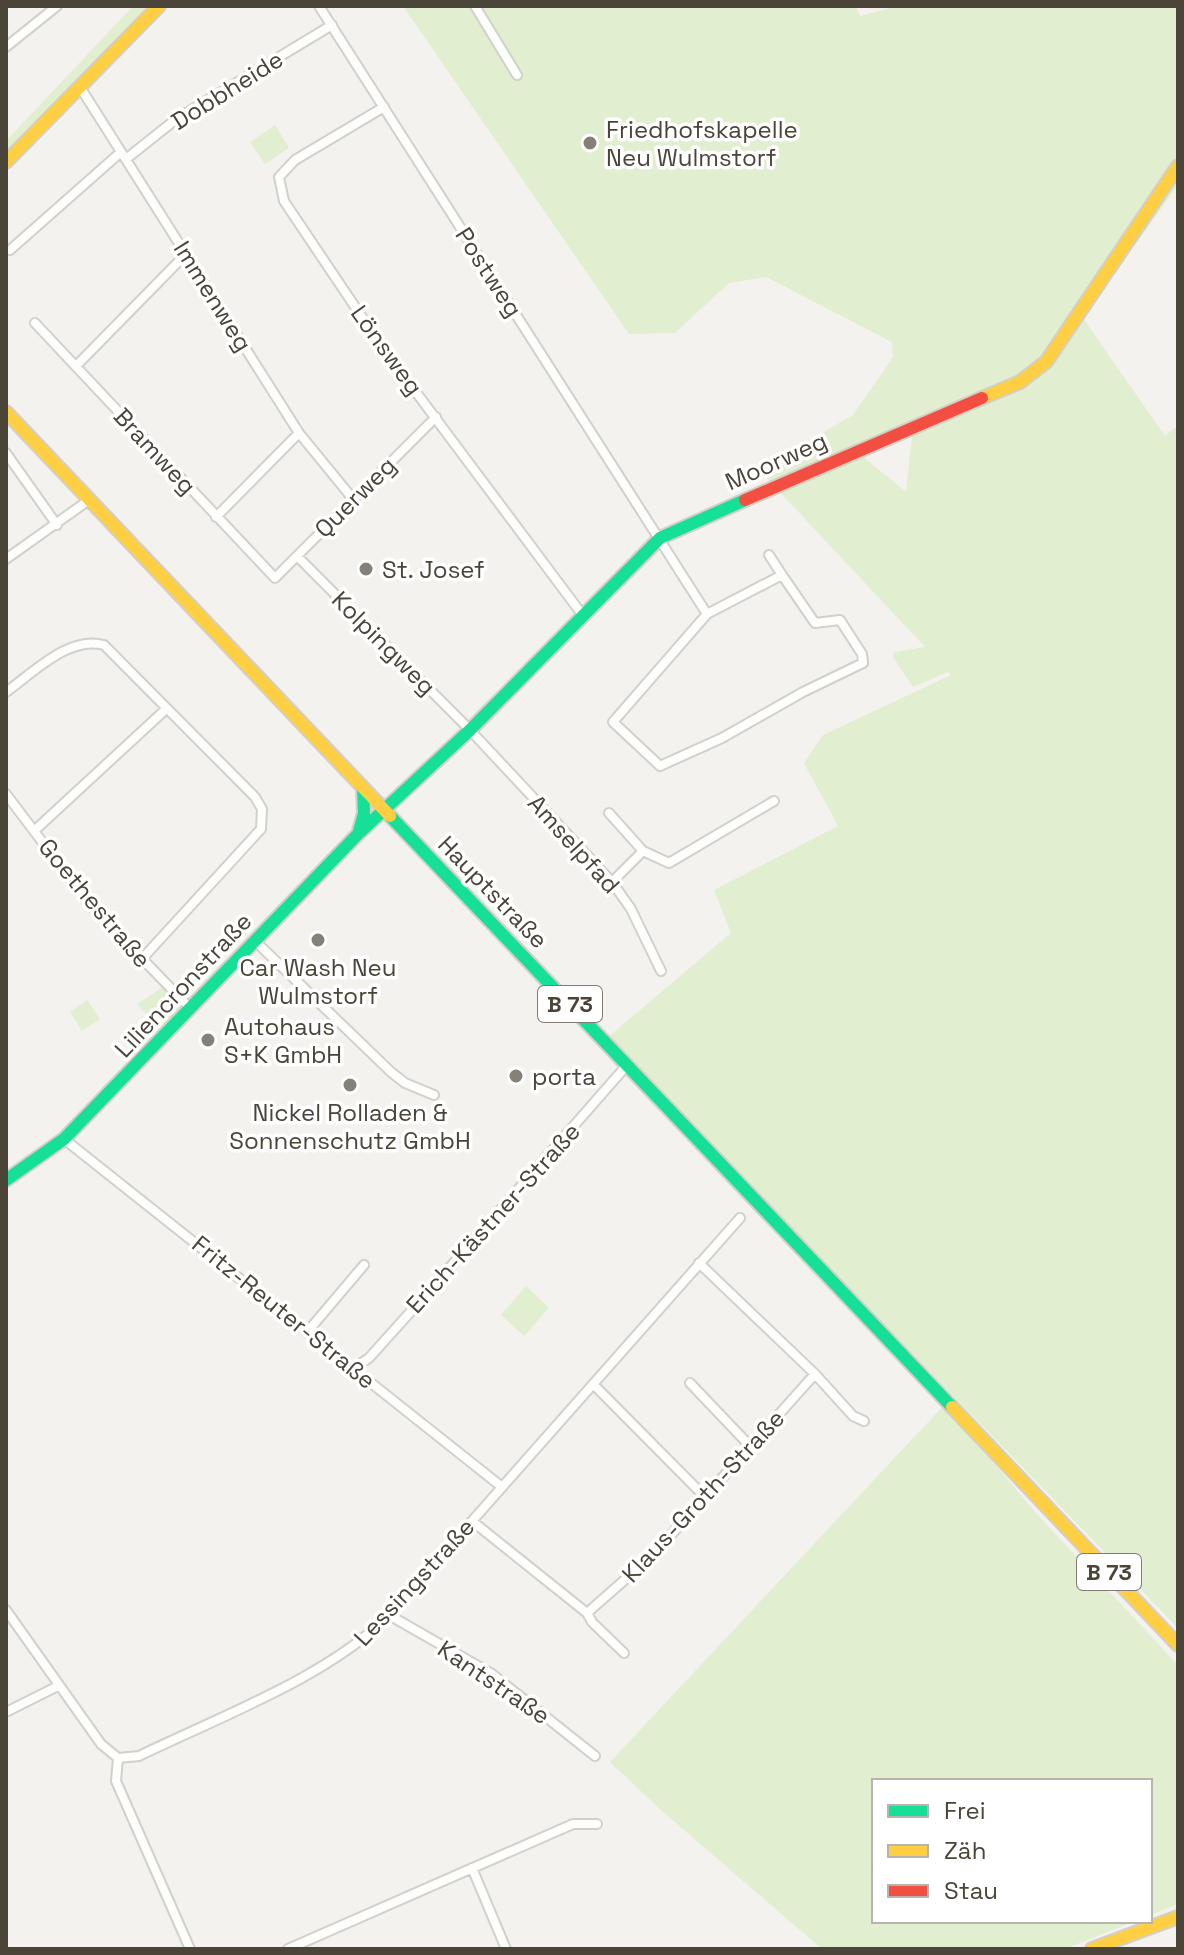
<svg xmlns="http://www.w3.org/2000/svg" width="1184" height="1955" font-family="'Space Grotesk',sans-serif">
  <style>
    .green { fill: #e1eecf; fill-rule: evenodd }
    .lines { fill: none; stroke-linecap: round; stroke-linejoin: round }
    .street-casing { stroke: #d2d0cb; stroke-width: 12 }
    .fast-casing { stroke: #d3cfc5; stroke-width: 16 }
    .slow-casing { stroke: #d3cfc5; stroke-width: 16 }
    .jam-casing { stroke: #d3cfc5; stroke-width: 16 }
    .street { stroke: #fdfdfc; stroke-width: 8 }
    .fast { stroke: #16e098; stroke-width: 12 }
    .slow { stroke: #ffcf43; stroke-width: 12 }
    .jam { stroke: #f24e42; stroke-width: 12 }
    .poi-dot { fill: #868178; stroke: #fff; stroke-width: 3 }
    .labels { text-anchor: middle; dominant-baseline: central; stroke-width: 7; stroke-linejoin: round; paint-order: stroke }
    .shield { fill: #fff; stroke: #817c74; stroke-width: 2 }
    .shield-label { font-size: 22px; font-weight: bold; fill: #4b4439 }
    .street-label { font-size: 24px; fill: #4b4439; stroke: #fff }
    .poi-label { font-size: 24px; fill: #4b4439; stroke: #fff; text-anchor: start }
  </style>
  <rect width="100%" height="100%" fill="#f4f2ee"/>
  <path class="green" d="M133,6H150L6,153V141Z
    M403,6H855L860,16L898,6H1178V185L1083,318L1165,436L1178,425V1628L607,1038L731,933L714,890L838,826L804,763L823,735L951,675L948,672L913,687L893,657L894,652L925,647L759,470L853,415L893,357L892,342L766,277L729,283L675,333L629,334ZM913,427L906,492L855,450Z
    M275,125L289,148L265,164L250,142Z
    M163,987L182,1006L160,1029L137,1004Z
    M87,1000L100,1019L82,1031L70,1012Z
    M526,1286L549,1308L524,1336L501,1315Z
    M945,1404L1034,1511L1178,1665V1904L1150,1915V1781H874V1921H1135L1065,1949H822L662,1811L610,1762Z"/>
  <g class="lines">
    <g class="street-casing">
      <path id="street" d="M319,6L707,614
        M475,6L517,75
        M6,47L57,6
        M80,87L299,433L353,499
        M384,107L295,160L279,177L284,201L380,344L584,617
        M126,159L175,120L332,25
        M10,250L121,152
        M35,323L275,578L436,417
        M76,366L187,253
        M6,453L57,525
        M216,517L299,433
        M769,555L782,575
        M297,556L470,730L612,882L631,909L661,971
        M6,559L89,500
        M782,575L815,623L840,620L862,654L863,663L803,692L722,738L660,766L613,722L707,614Z
        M6,692C33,673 69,635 104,645L255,797L262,809L261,829L141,960
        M6,794L90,905L190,1008
        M609,813L643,851
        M34,831L165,710
        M612,882L643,851L669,863L774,801
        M255,941L391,1072L405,1083L434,1095
        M64,1139L502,1487
        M699,1263L815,1374L853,1416L864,1421
        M308,1331L364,1265
        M354,1368L369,1358L422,1299L628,1064
        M690,1383L751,1447
        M593,1384L706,1498
        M472,1521L587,1613L592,1622L624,1653
        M6,1610L101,1744L118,1758L139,1756C217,1718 330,1676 389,1615L740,1218
        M587,1613L653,1555L815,1374
        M389,1615L492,1674L595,1756
        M6,1712L58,1686
        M118,1758L116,1781L190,1949
        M472,1868L506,1949
        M288,1949L573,1824H597"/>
    </g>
    <g class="fast-casing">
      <path id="fast" d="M390,816L952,1407
        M359,831L364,813L363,788
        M6,1180L64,1139L358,834L470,730L660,538L745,500"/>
    </g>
    <g class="slow-casing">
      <path id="slow" d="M6,162L159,6
        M982,398L1020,382L1046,362L1178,166
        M6,412L390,816
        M952,1407L1178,1645
        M1092,1949L1178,1917"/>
    </g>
    <g class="jam-casing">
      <path id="jam" d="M745,500L982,398"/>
    </g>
    <use href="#street" class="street"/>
    <use href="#fast" class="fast"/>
    <use href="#slow" class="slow"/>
    <use href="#jam" class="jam"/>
  </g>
  <g class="poi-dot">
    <circle cx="590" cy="143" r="8"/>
    <circle cx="366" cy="569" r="8"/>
    <circle cx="318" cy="940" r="8"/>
    <circle cx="208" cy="1040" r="8"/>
    <circle cx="516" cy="1076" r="8"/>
    <circle cx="350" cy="1085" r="8"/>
  </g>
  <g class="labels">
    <g class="shield">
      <rect x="538" y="986" width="64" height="36" rx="6"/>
      <rect x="1077" y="1554" width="64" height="36" rx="6"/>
    </g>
    <g class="shield-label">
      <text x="570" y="1004">B 73</text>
      <text x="1109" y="1572">B 73</text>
    </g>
    <g class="street-label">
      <text transform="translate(227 90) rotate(-32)">Dobbheide</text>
      <text transform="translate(489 272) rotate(57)">Postweg</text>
      <text transform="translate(213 296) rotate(58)">Immenweg</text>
      <text transform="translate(387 350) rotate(54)">Lönsweg</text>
      <text transform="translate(155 451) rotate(47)">Bramweg</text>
      <text transform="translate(776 461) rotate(-24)">Moorweg</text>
      <text transform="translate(355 497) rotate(-45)">Querweg</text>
      <text transform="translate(384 643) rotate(45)">Kolpingweg</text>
      <text transform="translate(574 844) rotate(48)">Amselpfad</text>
      <text transform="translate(493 892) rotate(46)">Hauptstraße</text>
      <text transform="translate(95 903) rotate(50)">Goethestraße</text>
      <text transform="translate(183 985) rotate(-47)">Liliencronstraße</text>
      <text transform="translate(493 1218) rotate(-48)">Erich-Kästner-Straße</text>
      <text transform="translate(284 1312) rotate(39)">Fritz-Reuter-Straße</text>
      <text transform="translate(703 1496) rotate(-47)">Klaus-Groth-Straße</text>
      <text transform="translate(414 1582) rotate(-47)">Lessingstraße</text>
      <text transform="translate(494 1682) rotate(34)">Kantstraße</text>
    </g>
    <g class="poi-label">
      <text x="606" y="129">Friedhofskapelle<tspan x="606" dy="28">Neu Wulmstorf</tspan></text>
      <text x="382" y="569">St. Josef</text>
      <text x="318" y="967" text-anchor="middle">Car Wash Neu<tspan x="318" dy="28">Wulmstorf</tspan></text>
      <text x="224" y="1026">Autohaus<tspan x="224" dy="28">S+K GmbH</tspan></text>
      <text x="532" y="1076">porta</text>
      <text x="350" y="1112" text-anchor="middle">Nickel Rolladen &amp;<tspan x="350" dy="28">Sonnenschutz GmbH</tspan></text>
    </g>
  </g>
  <rect width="1184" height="1955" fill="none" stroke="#4b4439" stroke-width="16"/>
  <rect x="872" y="1779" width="280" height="144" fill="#ffffff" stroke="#b7b4b0" stroke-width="2"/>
  <rect x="888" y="1805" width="40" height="12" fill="#16e098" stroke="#b7b4b0" stroke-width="2"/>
  <text x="944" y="1819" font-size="24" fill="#4b4439">Frei</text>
  <rect x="888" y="1845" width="40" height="12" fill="#ffcf43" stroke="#b7b4b0" stroke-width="2"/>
  <text x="944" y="1859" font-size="24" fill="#4b4439">Zäh</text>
  <rect x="888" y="1885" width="40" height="12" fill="#f24e42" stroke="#b7b4b0" stroke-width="2"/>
  <text x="944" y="1899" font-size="24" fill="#4b4439">Stau</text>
</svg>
